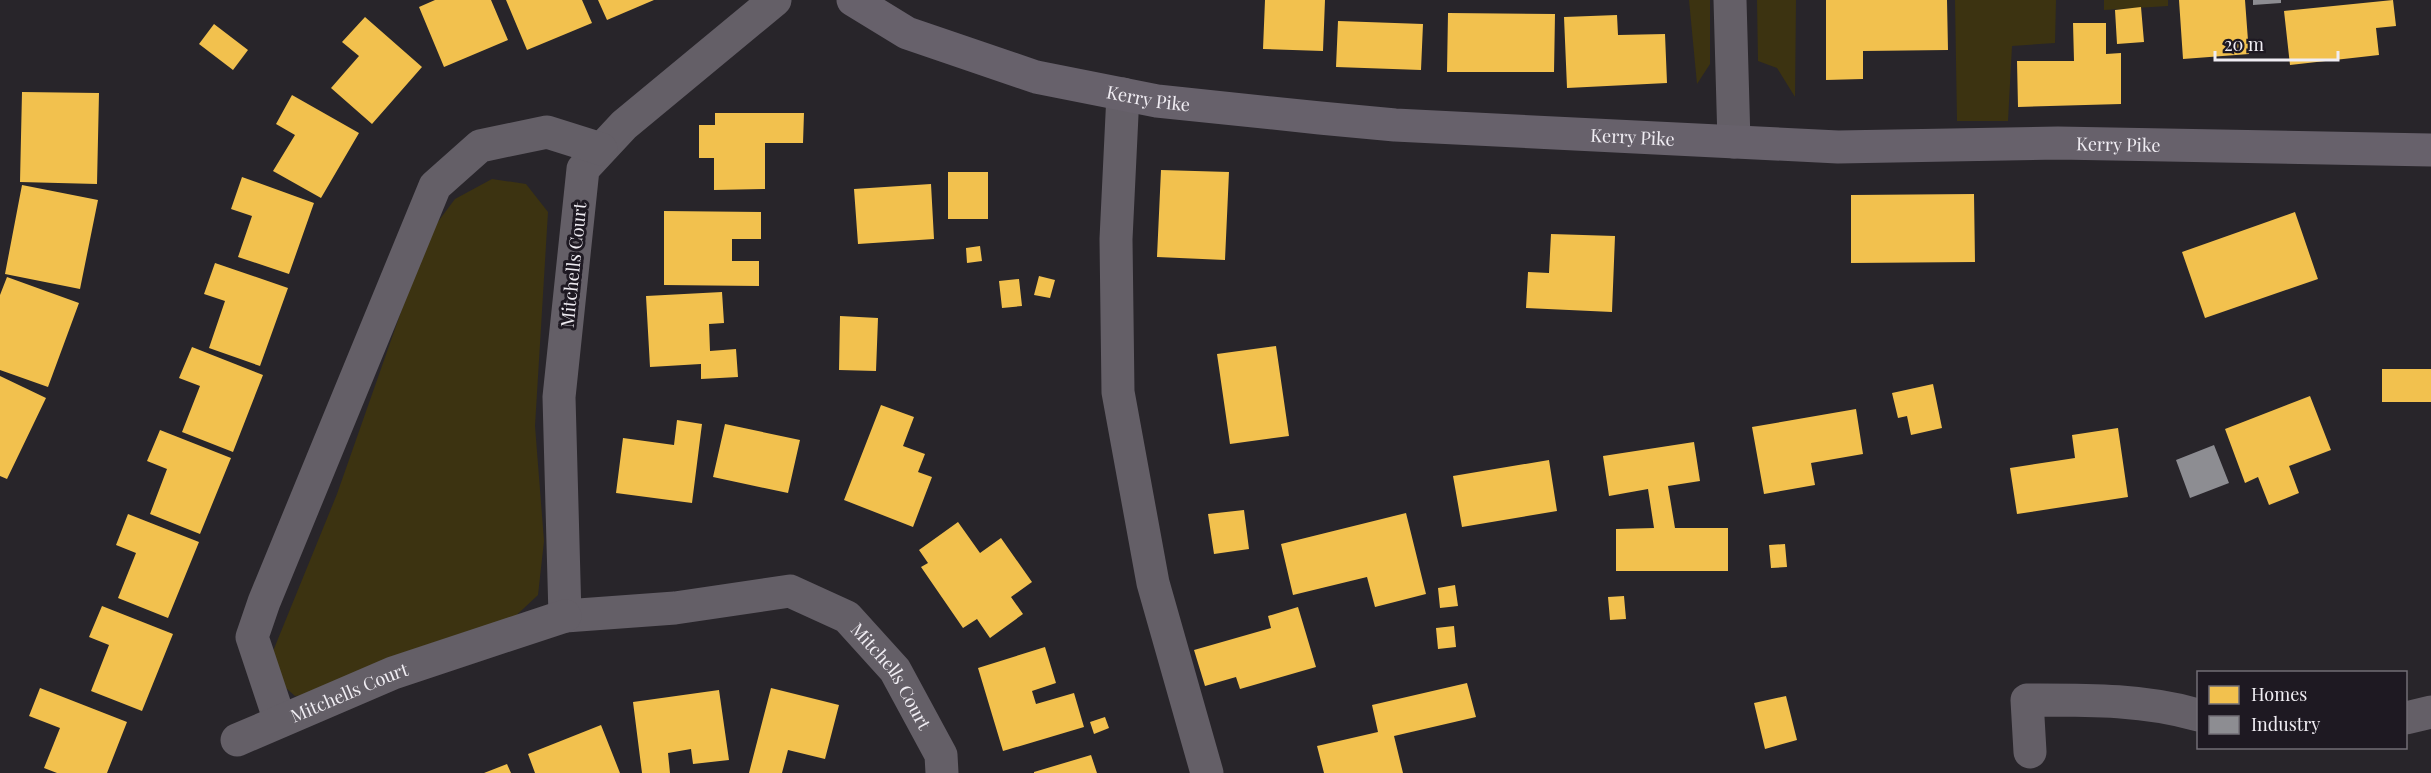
<svg xmlns="http://www.w3.org/2000/svg" width="2431" height="773" font-family="'Playfair Display',serif">
  <style>
    .green { fill: #3c3311 }
    .homes { fill: #f2c14e }
    .industry { fill: #8d8d92 }
    .lines { fill: none; stroke-linecap: round; stroke-linejoin: round }
    .street { stroke: #645f67; stroke-width: 33 }
    .secondary { stroke: #67616b; stroke-width: 33 }
    .labels { text-anchor: middle; dominant-baseline: central; stroke-width: 6; stroke-linejoin: round; paint-order: stroke }
    .street-label { font-size: 18px; fill: #f0edf3; stroke: #1e1922 }
  </style>
  <rect width="100%" height="100%" fill="#28252a"/>
  <path class="green" d="M1689,0H1710V64L1697,84Z
    M1757,0H1796L1795,97L1777,68L1758,61Z
    M1955,0H2056L2055,43L2012,46L2008,121H1957Z
    M2104,0H2168V6L2104,10Z
    M492,179L526,184L548,212L535,426L544,541L538,595L507,624L316,694L295,696L278,681L269,661L337,494L428,235L455,199Z"/>
  <path class="homes" d="M435,0H491L508,40L444,67L419,7Z
    M506,0H582L592,23L527,50Z
    M598,0H654L607,20Z
    M1265,0H1325L1323,51L1263,49Z
    M1826,0H1947L1948,50L1863,51V79L1826,80Z
    M2179,0H2245L2249,54L2183,59Z
    M2393,0L2396,26L2376,28L2379,55L2290,65L2284,11Z
    M2141,7L2144,42L2117,44L2115,10Z
    M1448,13L1555,14L1554,72H1447Z
    M1617,15L1618,35L1665,34L1667,83L1567,88L1564,17Z
    M365,17L422,67L372,124L331,88L359,56L342,42Z
    M1338,21L1423,24L1421,70L1336,67Z
    M2073,23H2106V54L2121,53V104L2018,107L2017,61H2074Z
    M214,24L248,50L233,70L199,44Z
    M22,92L99,93L97,184L20,182Z
    M292,95L359,133L321,198L273,171L295,135L276,124Z
    M715,113H804L803,143H765V189L714,190V158H699V125H715Z
    M1161,170L1229,172L1225,260L1157,257Z
    M948,172H988V219H948Z
    M242,177L314,203L289,274L238,257L252,216L231,209Z
    M931,184L934,239L858,244L854,189Z
    M22,185L98,200L80,289L5,274Z
    M1974,194L1975,262L1851,263V195Z
    M664,211L761,212V239H732V261H759V286L664,285Z
    M2295,212L2318,279L2205,318L2182,252Z
    M1551,234L1615,236L1612,312L1526,308L1528,272L1549,273Z
    M980,246L982,261L967,263L966,248Z
    M215,263L288,288L260,366L209,348L225,301L204,294Z
    M1039,276L1055,280L1050,298L1034,295Z
    M7,277L79,303L48,387L0,370V295Z
    M1019,279L1022,306L1002,308L999,281Z
    M722,292L724,323L709,324L710,351L736,349L738,377L701,379V364L650,367L646,296Z
    M840,316L878,318L876,371L839,370Z
    M1276,346L1289,436L1230,444L1217,354Z
    M192,347L263,375L233,452L182,432L200,386L179,378Z
    M2382,369H2431V402H2382Z
    M0,376L46,398L7,479L0,476Z
    M1933,384L1942,428L1911,435L1907,416L1898,418L1892,393Z
    M2310,396L2331,450L2289,466L2299,493L2269,505L2258,477L2245,483L2225,429Z
    M881,405L914,417L903,446L925,454L918,472L932,477L913,527L844,500Z
    M1856,409L1863,454L1811,463L1815,485L1764,494L1752,427Z
    M677,420L702,424L692,503L616,493L623,438L674,445Z
    M725,424L800,440L788,493L713,477Z
    M2118,428L2128,497L2017,514L2010,468L2075,458L2072,435Z
    M160,430L231,458L200,534L150,514L167,469L147,461Z
    M1694,442L1700,481L1668,486L1675,528H1728V571H1616V529L1654,528L1648,489L1609,496L1603,456Z
    M1549,460L1557,511L1462,527L1453,476Z
    M1244,510L1249,549L1214,554L1208,514Z
    M1406,513L1426,594L1375,607L1367,577L1293,595L1281,544Z
    M128,514L199,542L168,618L118,598L136,553L116,545Z
    M958,522L980,553L1001,538L1032,582L1011,597L1023,614L990,638L977,619L963,628L921,567L928,563L919,550Z
    M1785,544L1787,567L1771,568L1769,545Z
    M1455,585L1458,606L1440,608L1438,588Z
    M1624,596L1626,619L1610,620L1608,597Z
    M102,606L173,634L142,711L91,691L109,645L89,637Z
    M1298,607L1316,667L1240,689L1236,677L1205,686L1194,650L1271,628L1268,616Z
    M1454,626L1456,647L1438,649L1436,628Z
    M1045,647L1056,683L1032,691L1036,704L1074,693L1084,727L1003,751L978,668Z
    M1467,683L1476,717L1394,736L1403,773H1324L1317,746L1378,732L1372,705Z
    M40,688L127,722L107,773H57L44,768L60,728L29,716Z
    M771,688L839,705L825,759L788,750L782,773H749Z
    M719,690L729,760L693,764L691,749L668,753L670,773H642L633,702Z
    M1786,696L1797,740L1765,749L1754,703Z
    M1105,717L1109,728L1094,734L1090,722Z
    M601,725L620,773H535L528,754Z
    M1091,755L1097,773H1034V772Z
    M507,764L511,773H484Z"/>
  <path class="industry" d="M2253,0H2281V3L2253,5Z
    M2214,445L2229,483L2190,498L2176,460Z"/>
  <g class="lines">
    <g class="street">
      <path id="s1" d="M775,0L624,125L583,169L559,397L565,616L675,608L790,591L847,617L895,670L941,755L942,773"/>
      <path d="M1730,0L1734,142"/>
      <path d="M1123,94L1116,239L1118,392L1153,583L1207,773"/>
      <path d="M2406,718L2431,712"/>
      <path d="M280,721L252,637L264,602L435,186L480,146L547,132L601,149"/>
      <path id="s2" d="M237,740L393,673L565,616"/>
      <path d="M2030,752L2027,700C2085,700 2143,699 2198,715"/>
    </g>
    <path class="secondary" id="s3" d="M853,0L907,33L1036,77L1157,101L1320,118L1395,125L1838,147L2058,143L2431,150"/>
  </g>
  <g class="labels">
    <g class="street-label">
      <text stroke="none"><textPath href="#s3" startOffset="314">Kerry Pike</textPath></text>
      <text stroke="none"><textPath href="#s3" startOffset="800">Kerry Pike</textPath></text>
      <text stroke="none"><textPath href="#s3" startOffset="1286">Kerry Pike</textPath></text>
      <text transform="translate(573 265) rotate(-84)">Mitchells Court</text>
      <text stroke="none"><textPath href="#s1" startOffset="1068">Mitchells Court</textPath></text>
      <text stroke="none"><textPath href="#s2" startOffset="122">Mitchells Court</textPath></text>
    </g>
  </g>
  <rect x="2197" y="671" width="210" height="78" fill="#1e1922" stroke="#726e76" stroke-width="1.5"/>
  <rect x="2209" y="686" width="30" height="18" fill="#f2c14e" stroke="#726e76" stroke-width="1.5"/>
  <text x="2251" y="701" font-size="18" fill="#f0edf3">Homes</text>
  <rect x="2209" y="716" width="30" height="18" fill="#8d8d92" stroke="#726e76" stroke-width="1.5"/>
  <text x="2251" y="731" font-size="18" fill="#f0edf3">Industry</text>
  <path d="M2215 51v9h123v-9" fill="none" stroke="#f0edf3" stroke-width="3"/>
  <text x="2224" y="51" font-size="18" fill="#f0edf3" stroke="#1e1922" stroke-width="4.5" paint-order="stroke">20 m</text>
</svg>
